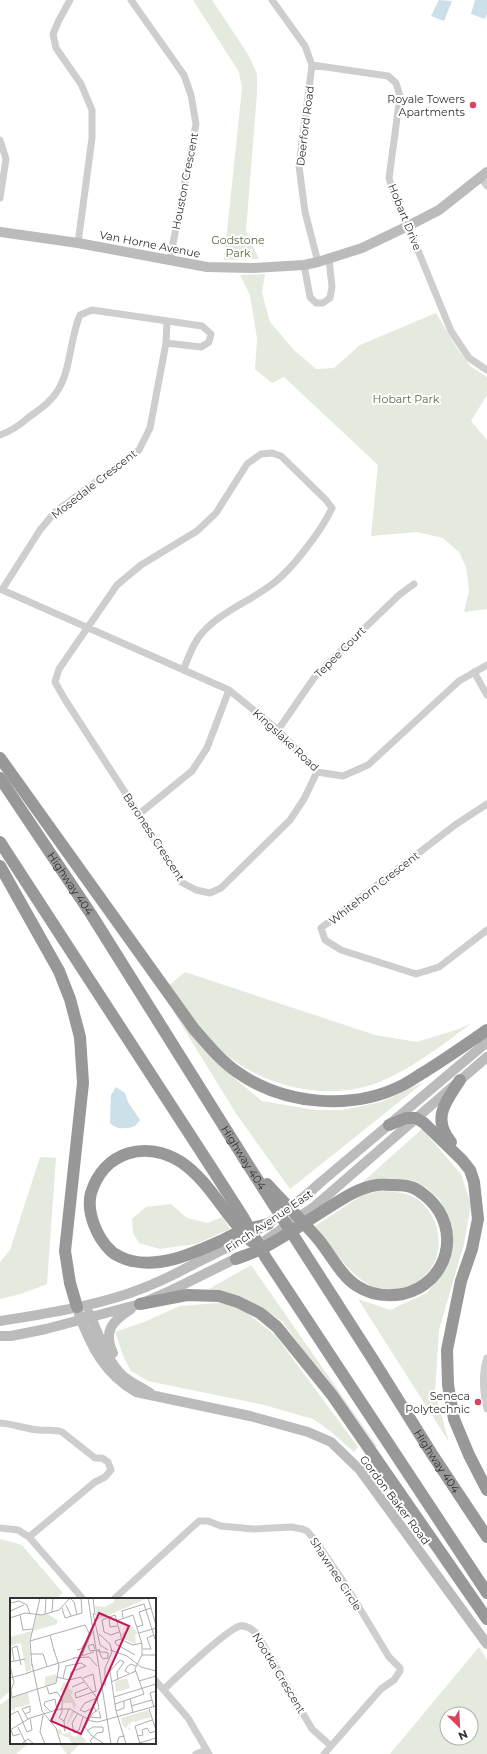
<svg xmlns="http://www.w3.org/2000/svg" width="487" height="1754" font-family="Montserrat,sans-serif">
  <style>
    .green { fill: #e5eade; fill-rule: evenodd }
    .water { fill: #cce0e9 }
    .lines { fill: none; stroke-linecap: round; stroke-linejoin: round }
    .street { stroke: #cecece; stroke-width: 7 }
    .secondary { stroke: #bbb; stroke-width: 10 }
    .highway { stroke: #989898; stroke-width: 12 }
    .poi-dot { fill: #d9435b; stroke: #fff; stroke-width: 1.5 }
    .labels { text-anchor: middle; dominant-baseline: central; stroke-width: 4; stroke-linejoin: round; paint-order: stroke }
    .poi-label { font-size: 11px; fill: #313131; stroke: #fff; text-anchor: end }
    .street-label { font-size: 11px; fill: #313131; stroke: #fff }
    .park-label { font-size: 11px; fill: #586a41; stroke: #fff }
    .inset-road { fill: none; stroke: #adadad; stroke-width: 1 }
    .view { fill: #c2185b; fill-opacity: 0.15; stroke: #c2185b; stroke-width: 2 }
    .inset-edge { fill: none; stroke: #313131; stroke-width: 2 }
  </style>
  <rect width="100%" height="100%" fill="#fff"/>
  <path class="green" d="M193,0H212L249,56L257,74V93L246,231L259,259L224,260L242,88L239,72Z
    M265,274L262,293L270,322L294,350L316,369L334,368L360,345L436,313L455,345L470,366L487,377V395L471,421L487,440V609L464,612L469,590L466,567L459,552L443,538L417,532L371,536L378,465L284,377L272,383L255,369L257,338L250,295L240,275Z
    M185,972L375,1035L417,1042L459,1029L472,1023C445,1043 417,1065 386,1079C331,1105 258,1087 215,1045C199,1030 182,1004 168,986Z
    M176,1010L221,1067L262,1101L315,1110H342L381,1102L424,1082L290,1189L237,1115L173,1011Z
    M422,1129L461,1174L471,1204L464,1244L439,1330L435,1393L449,1442L358,1299L390,1310L427,1293L446,1268L451,1249L447,1216L440,1200L427,1188L412,1180L380,1178L356,1188Z
    M40,1157L56,1158L47,1284L21,1294L0,1299V1262L10,1250Z
    M379,1191C392,1191 406,1192 417,1199C454,1227 442,1285 395,1289C387,1289 378,1289 371,1286C347,1273 332,1247 315,1226L361,1196Z
    M171,1204L187,1218L208,1223L222,1217L230,1229L196,1244L160,1249L139,1243L133,1233L132,1219L146,1207Z
    M251,1265L377,1446L374,1447L282,1321L257,1305L234,1295L209,1289Z
    M218,1303L237,1305L276,1336L358,1447L354,1452L330,1431L313,1419L264,1405L148,1381L131,1371L124,1358L115,1332L144,1322L180,1306Z
    M0,1539L22,1545L63,1593L56,1599H11V1690L0,1700Z
    M479,1647L487,1660V1754H390ZM447,1714H471V1738H447Z
    M11,1696V1743H29L16,1754H0V1705Z
    M58,1743H81L70,1754H67Z"/>
  <path class="water" d="M439,0L452,1L444,21L431,16Z
    M475,0H487V14L485,19L471,14Z
    M116,1087L125,1093L128,1102L140,1120L135,1126C127,1129 116,1130 110,1123L111,1095Z"/>
  <g class="lines">
    <path class="street" d="M70,0L59,20L53,34L56,48L81,84L92,110V138L78,243
      M131,0L184,75L191,95L196,124L170,259
      M272,0L305,46L312,65L299,166L305,212L318,262
      M312,65L388,76L396,83L400,96L389,178L396,202L408,226L451,331L469,358L487,370
      M0,140L6,159L0,198
      M481,178L487,186
      M304,265L310,297L316,303H323L330,298L332,287L329,259
      M0,435C12,431 20,425 29,417C40,409 51,402 58,390C71,369 70,338 80,315L92,310L202,326L211,334L209,342L201,347L166,343
      M0,589L229,690L278,730L317,772L343,776L368,765L459,681L487,665
      M2,590L40,530L55,512L139,450L150,428L166,343L167,321
      M183,670C189,657 193,642 203,632C221,612 250,601 271,585C291,571 322,530 332,508L326,500L281,456L272,453L261,454L247,464L216,513L197,531L141,565L117,585L59,669L55,682L64,698L139,814L181,882L196,890L210,893L221,888L290,820L304,799L317,772
      M474,672L487,695
      M278,730L316,675L399,595L414,584
      M487,804L455,825L321,928L325,940L341,950L416,974L439,967L487,930
      M139,814L192,771L207,748L229,690
      M487,1358C481,1375 483,1392 487,1409
      M0,1423C14,1424 25,1429 39,1430C47,1431 54,1429 62,1432L95,1458H102L108,1462L111,1470L105,1477L95,1482L29,1537
      M0,1528L18,1530L29,1537L83,1599
      M114,1599L199,1521H208L221,1526L253,1529L291,1527L302,1529L307,1531L315,1540L345,1584L389,1657L400,1668V1671L394,1680L381,1689L324,1754
      M155,1680L188,1718L209,1754
      M164,1689C177,1677 227,1629 240,1626C247,1625 252,1629 257,1634L312,1729L331,1746
      M196,1754L206,1750"/>
    <path class="secondary" d="M0,232L78,243L207,267L252,268L304,265L318,262L362,248L408,226L439,210L487,172
      M260,1244L315,1206L487,1057
      M89,1313C99,1334 106,1360 123,1376C131,1383 141,1387 150,1393
      M79,1314C91,1347 105,1374 136,1392L250,1416L308,1432L331,1442L360,1470L487,1644
      M0,1321C44,1314 89,1307 130,1293C153,1285 174,1275 194,1264C240,1242 284,1217 321,1182L487,1042
      M0,1336H11L46,1329L140,1304L172,1290L243,1255
      M113,1353C103,1331 112,1321 131,1309"/>
    <g class="highway">
      <path d="M0,758L194,1029C208,1045 221,1061 237,1072C284,1105 352,1111 403,1085C411,1081 419,1075 426,1071C447,1058 467,1044 487,1030"/>
      <path id="s1" d="M0,778L91,914L245,1160L372,1358L432,1454L487,1537"/>
      <path d="M0,842L209,1164L243,1217L266,1258L487,1593"/>
      <path d="M0,866L59,971L70,999L80,1037L83,1083L65,1251L70,1283L77,1307"/>
      <path d="M389,1125L406,1118H416L424,1123L462,1160L470,1170L474,1182L478,1219L472,1249L461,1281L447,1350L448,1385L454,1419L469,1455L487,1490"/>
      <path d="M451,1142C431,1118 446,1102 460,1080"/>
      <path d="M251,1241C245,1234 237,1226 231,1218C216,1199 202,1176 181,1162C146,1140 104,1151 91,1193C86,1212 97,1238 111,1251C115,1255 126,1260 132,1261C163,1268 196,1252 223,1240C231,1236 239,1231 247,1229C254,1227 261,1226 268,1224"/>
      <path d="M236,1259C244,1256 253,1253 261,1249C281,1239 301,1225 320,1213C338,1202 356,1188 377,1185C382,1184 387,1185 392,1185C397,1185 402,1185 407,1186C415,1187 422,1193 428,1198C462,1229 449,1283 403,1294C386,1297 371,1295 357,1286C341,1276 330,1253 318,1239C302,1220 284,1203 267,1184"/>
      <path d="M140,1304L187,1295L219,1296L238,1302L260,1313L277,1327L332,1395L487,1619"/>
    </g>
  </g>
  <g class="poi-dot">
    <circle cx="473" cy="105" r="4"/>
    <circle cx="478" cy="1402" r="4"/>
  </g>
  <g class="labels">
    <g class="poi-label">
      <text x="465" y="99">Royale Towers<tspan x="465" dy="13">Apartments</tspan></text>
      <text x="470" y="1396">Seneca<tspan x="470" dy="13">Polytechnic</tspan></text>
    </g>
    <g class="street-label">
      <text transform="translate(305 126) rotate(-83)">Deerford Road</text>
      <text transform="translate(185 181) rotate(-79)">Houston Crescent</text>
      <text transform="translate(405 217) rotate(68)">Hobart Drive</text>
      <text transform="translate(150 244) rotate(11)">Van Horne Avenue</text>
      <text transform="translate(94 484) rotate(-38)">Mosedale Crescent</text>
      <text transform="translate(340 652) rotate(-45)">Tepee Court</text>
      <text transform="translate(286 740) rotate(43)">Kingslake Road</text>
      <text transform="translate(154 837) rotate(57)">Baroness Crescent</text>
      <text stroke="none"><textPath href="#s1" startOffset="127">Highway 404</textPath></text>
      <text transform="translate(374 888) rotate(-38)">Whitehorn Crescent</text>
      <text stroke="none"><textPath href="#s1" startOffset="451">Highway 404</textPath></text>
      <text transform="translate(269 1221) rotate(-34)">Finch Avenue East</text>
      <text stroke="none"><textPath href="#s1" startOffset="811">Highway 404</textPath></text>
      <text transform="translate(395 1500) rotate(53)">Gordon Baker Road</text>
      <text transform="translate(336 1574) rotate(57)">Shawnee Circle</text>
      <text transform="translate(279 1673) rotate(59)">Nootka Crescent</text>
    </g>
    <g class="park-label">
      <text x="238" y="240">Godstone<tspan x="238" dy="13">Park</tspan></text>
      <text x="406" y="399">Hobart Park</text>
    </g>
  </g>
  <g transform="translate(10 1598)">
    <rect width="146" height="146" fill="#fff"/>
    <path d="M105,0H136V1L87,22L85,8L95,9L104,4ZM38,16L50,24L47,23V26L23,33L27,17ZM121,27L128,36L125,37L126,46L113,41L111,36L117,32L116,29ZM22,33L19,42L21,72L16,74L11,45L0,48V39ZM46,76L47,83L35,89V79ZM117,80L120,90L106,94L105,83ZM54,84L59,86V91L63,93L61,97L66,106L64,112L62,105H53L51,99L54,97L50,92ZM18,95L20,106L5,110V114L3,111L0,113V100ZM138,112L141,119L127,123L126,126L125,123L121,124L119,130L122,131L118,132L120,124L116,130L112,127L111,120ZM62,113L65,114L58,125L61,137L65,139L70,136L76,143L75,146H62L59,140L49,136L47,132L51,131L52,136L59,135L57,124Z" fill="#e5eade"/>
    <path class="inset-road" d="M60,0L64,4L67,16M78,0L101,146M83,0L85,17M138,0L146,27M0,5L9,3L17,7L20,16M56,7L61,18M52,10L55,20L72,15L71,0M0,13L14,7M42,14L43,0M83,15L90,47L98,52M35,16L36,0M10,17L13,32L23,31M0,20L15,15L32,17L49,12L60,0M99,20L100,29L107,28M113,20L112,13L134,6L146,44M127,29L133,27L129,14L141,10M109,34L101,37L94,34L92,22L105,17L112,42L123,47L132,45M129,35L146,30M89,36L100,46L102,54M40,37L44,53M111,41L105,43L106,46L125,57M20,43L75,27L80,37L71,51L67,52M85,51L83,46L78,48L80,53L89,52M133,51H141L137,40L144,37M100,52L117,58L131,69M88,53L90,54H95L98,55V60L93,61L91,58L90,55L89,51M20,56H33L37,68M72,57L82,34M132,57H146M71,58L84,54M63,60L79,59L87,68M4,63L2,50L7,48L11,67M0,64L15,61M22,66L32,113L46,130L51,146M0,68L4,84L1,92L2,99M22,68L20,43L30,0M131,69L146,73M17,75L65,60M119,75L115,73L117,69L121,66L126,68M47,79L59,82L71,79L87,100L89,111L82,116L75,129L81,137L94,146M0,80L18,75M53,80L56,68L71,65L76,68L61,74L60,82M73,80L83,76L86,93L66,100L65,95L78,90M108,81L107,74L114,64L110,62L100,73L106,113L116,146M129,83L146,78M101,84L126,73M95,88V70L102,54M37,89L39,96L47,94L52,101V114L49,120L54,123M62,89L74,84M104,99L146,86M0,100L46,85L49,68L44,52M120,101L123,115M105,106L134,96L125,71L132,57V46L123,17L106,23M121,108L142,102M144,109L140,95L146,93M139,111L146,132M70,112L75,105L87,100M70,112L75,114L84,109L86,114M106,113L114,110V103M41,114L34,107L35,104L45,101L47,112M68,115L62,125L64,135L69,132L73,119M15,116L20,114V108L12,111L18,121M0,117L8,113L17,134L22,132L20,120M33,117L30,134L35,146M80,119L91,120L89,113M8,129L16,146M54,130L55,133L54,123L59,111M0,132L20,120L50,111H60L81,123L88,124L146,108M1,132L3,138L10,136M77,133L83,129H93V134L87,135L80,143L83,146M127,138L133,137L132,132L137,130L140,135L146,133M11,146L18,141L24,146M107,146L109,139L115,138M126,146L146,140M130,146L125,128L142,122"/>
    <path class="view" d="M89,15L119,28L71,136L41,123Z"/>
    <rect width="146" height="146" class="inset-edge"/>
  </g>
  <g transform="translate(459 1726) rotate(156)"><circle r="19" fill="#ffffff" stroke="#adadad"/>
  <path d="M0-3L7 15L0 10L-7 15Z" fill="#d9435b"/>
  <text y="-6" font-size="11" font-weight="bold" text-anchor="middle" fill="#313131">N</text>
  </g>
</svg>
